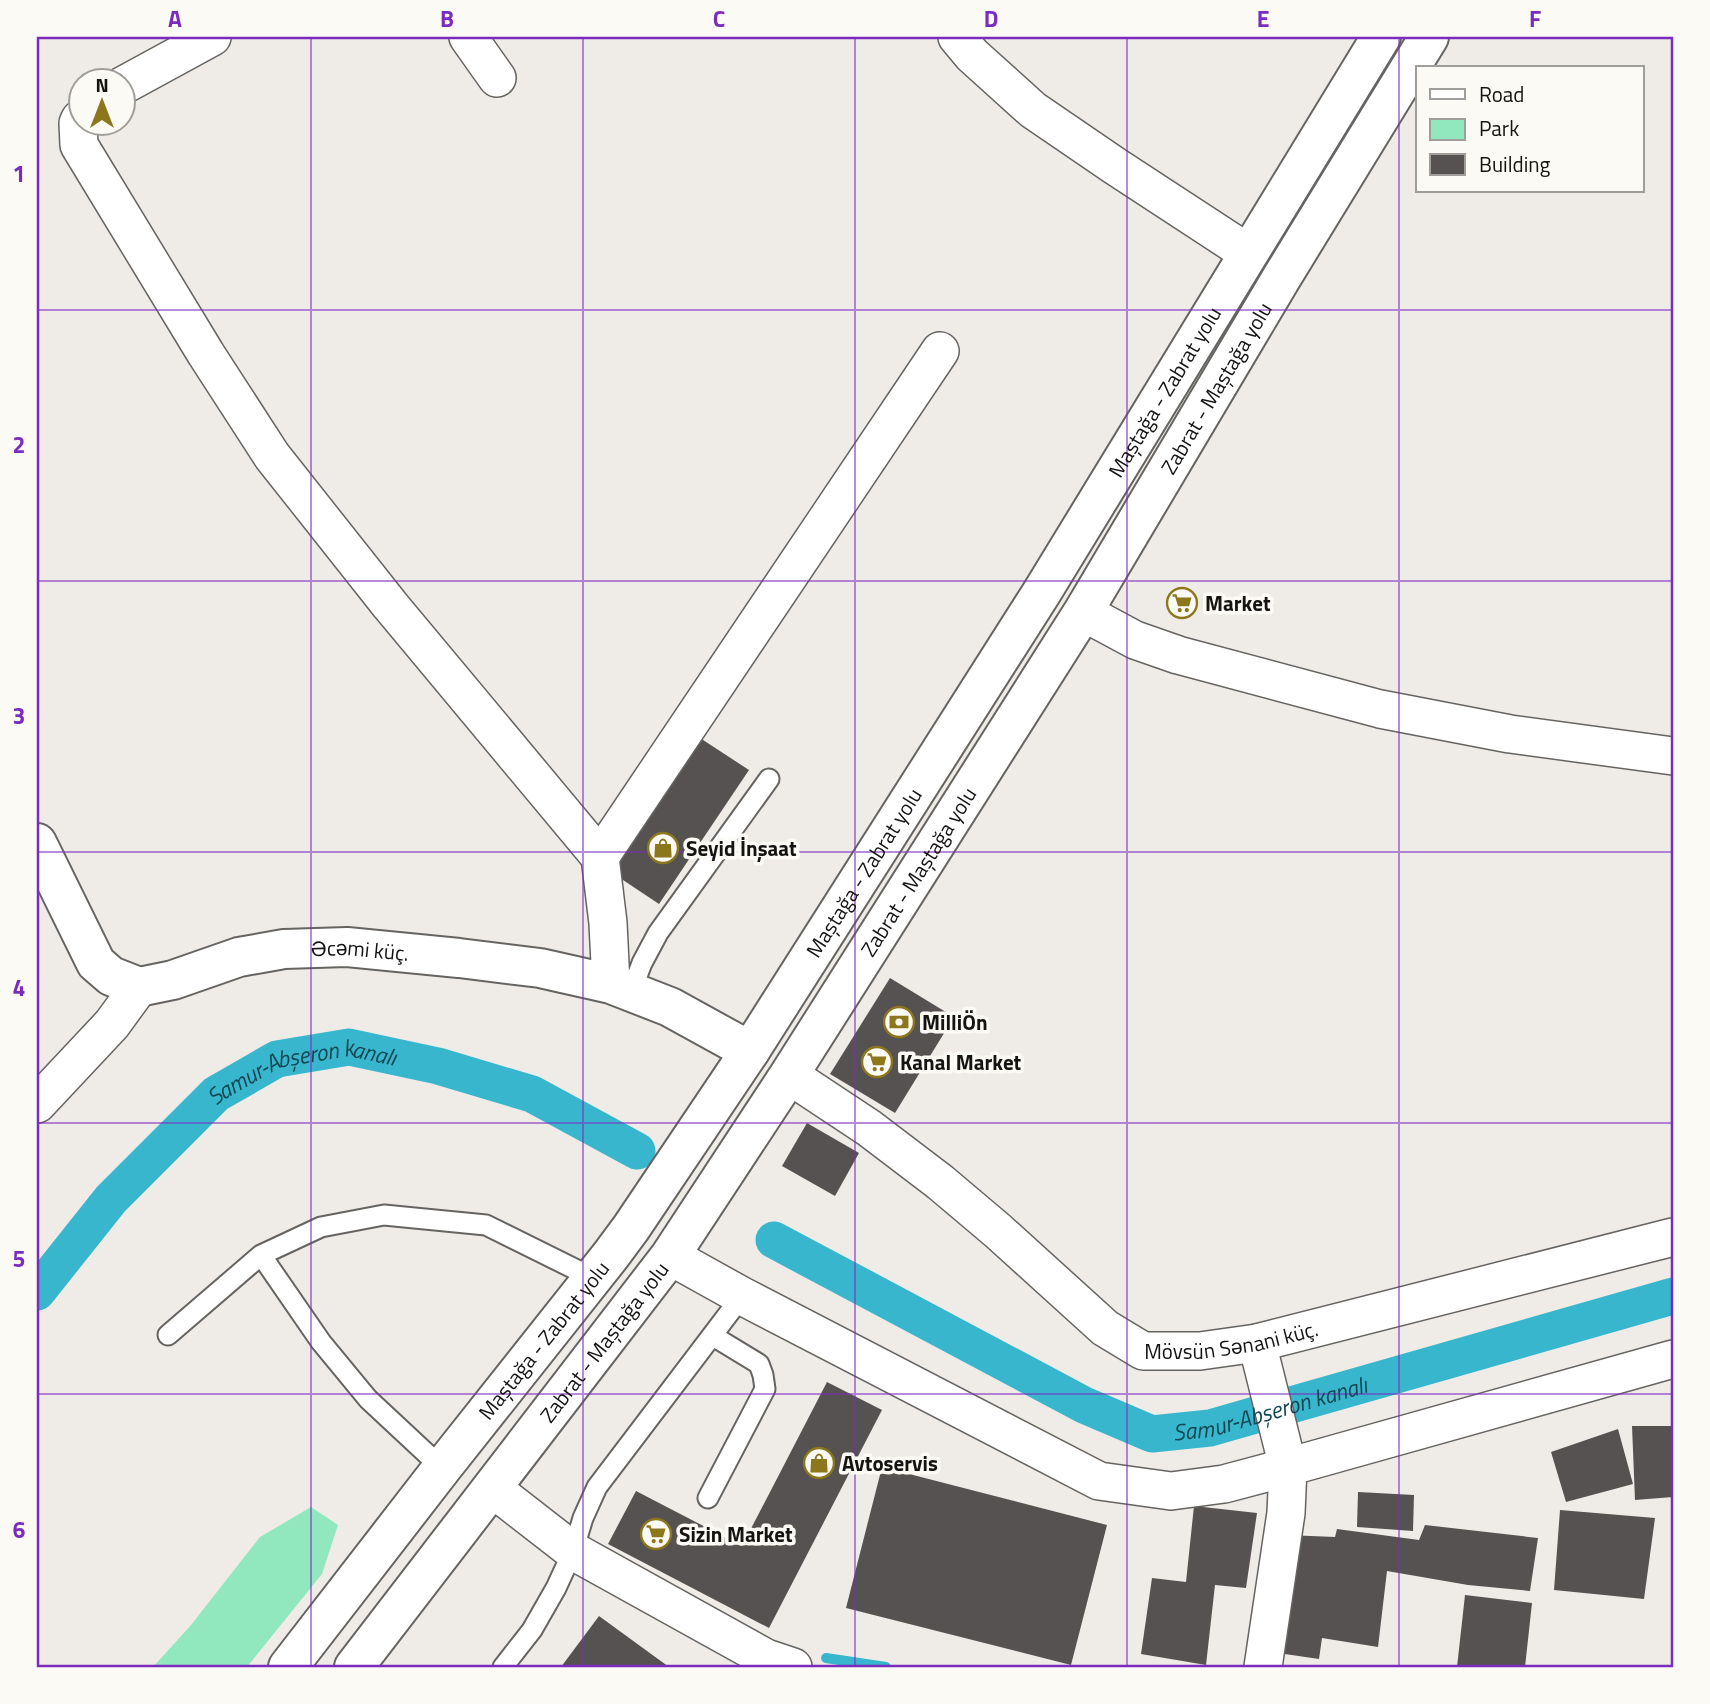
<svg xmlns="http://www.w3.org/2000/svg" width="1710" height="1704" font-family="'Titillium Web',sans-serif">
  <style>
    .green { fill: #91e8be }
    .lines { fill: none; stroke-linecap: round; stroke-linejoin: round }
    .stream { stroke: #38b6ce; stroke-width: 10 }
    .canal { stroke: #38b6ce; stroke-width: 37 }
    .building { fill: #565251 }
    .lane-casing { stroke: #666461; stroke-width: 23 }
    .street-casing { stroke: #666461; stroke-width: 40 }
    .secondary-casing { stroke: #666461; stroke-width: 42 }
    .primary-casing { stroke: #666461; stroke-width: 42 }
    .lane { stroke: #fff; stroke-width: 19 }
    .street { stroke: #fff; stroke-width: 37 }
    .secondary { stroke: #fff; stroke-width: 38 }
    .primary { stroke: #fff; stroke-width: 38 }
    .grid { fill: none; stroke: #7b2cbf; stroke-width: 2; stroke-opacity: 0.55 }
    .labels { text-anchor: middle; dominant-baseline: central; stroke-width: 7; stroke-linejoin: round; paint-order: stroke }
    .street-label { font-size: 21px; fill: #151413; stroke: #fcfaf5 }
    .poi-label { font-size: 21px; font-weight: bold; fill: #151413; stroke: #fcfaf5; text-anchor: start }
    .water-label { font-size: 23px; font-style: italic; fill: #124752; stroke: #fcfaf5 }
    .neatline { fill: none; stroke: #7b2cbf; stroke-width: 2.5 }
    .grid-label { font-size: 23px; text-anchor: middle; font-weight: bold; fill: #7b2cbf }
  </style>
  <rect width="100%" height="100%" fill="#efece8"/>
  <path class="green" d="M311,1507L338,1525L322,1574L247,1667H153L191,1625L260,1537Z"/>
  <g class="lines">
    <path class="stream" d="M826,1658L886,1667"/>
    <g class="canal">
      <path id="s1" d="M774,1240L1084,1405L1152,1434L1210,1428L1673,1296"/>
      <path id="s2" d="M37,1292L111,1199L216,1094L277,1059L349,1047L438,1066L532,1094L637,1151"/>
    </g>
  </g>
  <path class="building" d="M700,738L749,770L659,904L611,872Z
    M890,978L954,1017L895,1113L830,1074Z
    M807,1123L859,1153L835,1196L782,1166Z
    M827,1382L882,1410L769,1628L608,1544L636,1491L742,1546Z
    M1632,1426H1673V1497L1635,1500Z
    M1618,1429L1633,1484L1566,1502L1551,1452Z
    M882,1467L1107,1525L1071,1665L846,1608Z
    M1358,1492L1414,1495L1413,1531L1357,1527Z
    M1194,1506L1257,1513L1246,1588L1215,1585L1206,1665L1141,1654L1152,1578L1186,1582Z
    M1560,1510L1655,1518L1644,1599L1554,1590Z
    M1425,1525L1538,1538L1530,1591L1468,1585L1387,1571L1378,1647L1322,1638L1319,1659L1271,1652L1287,1535L1335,1537L1337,1529L1419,1540Z
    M1465,1595L1532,1603L1525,1667H1457Z
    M599,1616L669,1667H561Z"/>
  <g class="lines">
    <g class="lane-casing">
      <path id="lane" d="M631,992L642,963L658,933L769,779
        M261,1255L321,1342L368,1399L442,1468
        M168,1335L261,1255L321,1227L384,1215L486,1225L593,1278
        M708,1498L765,1389L763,1375L759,1364L713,1336
        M503,1667L532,1630L556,1588L573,1551L583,1518L597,1487L742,1296"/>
    </g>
    <g class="street-casing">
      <g id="street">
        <path d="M468,37L497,78"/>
        <path d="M957,37L972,55L1033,110L1115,166L1248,253"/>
        <path d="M122,86L212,37"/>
        <path d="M80,119L78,123L79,145L206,354L272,456L390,605L600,857L608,923L611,984"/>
        <path d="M1083,612L1135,640L1178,655L1380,709L1510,734L1673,756"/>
        <path d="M600,857L940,351"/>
        <path id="s3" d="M789,1075L869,1128L940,1182L998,1231L1105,1328L1143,1351H1200L1257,1343L1673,1237"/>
        <path d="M37,1104L112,1024L139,987"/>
        <path d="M670,1256L742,1296L1099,1481L1171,1491L1224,1484L1288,1467L1673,1359"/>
        <path d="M1257,1343L1288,1467L1286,1513L1263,1667"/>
        <path d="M492,1488L573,1551L766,1658L793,1667"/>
      </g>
    </g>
    <g class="secondary-casing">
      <g id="secondary">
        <path id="s4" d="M37,843L96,963L111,976L139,987L173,980L239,957L284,949L347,947L459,958L540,968L611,984L670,1007L750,1051"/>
      </g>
    </g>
    <g class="primary-casing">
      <g id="primary">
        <path id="s5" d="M288,1667L442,1468L611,1255L631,1228L750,1051L1042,592L1381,37"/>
        <path id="s6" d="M354,1667L670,1256L789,1075L1083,612L1282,277L1429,37"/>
      </g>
    </g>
    <use href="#lane" class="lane"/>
    <use href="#street" class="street"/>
    <use href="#secondary" class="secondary"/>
    <use href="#primary" class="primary"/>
  </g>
  <path class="grid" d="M311,37V1667M583,37V1667M855,37V1667M1127,37V1667M1399,37V1667M37,310H1673M37,581H1673M37,852H1673M37,1123H1673M37,1394H1673"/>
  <defs>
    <g id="supermarket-ring" transform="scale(1.575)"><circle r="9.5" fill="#fcfaf5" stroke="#8c771c" stroke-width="1.5"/><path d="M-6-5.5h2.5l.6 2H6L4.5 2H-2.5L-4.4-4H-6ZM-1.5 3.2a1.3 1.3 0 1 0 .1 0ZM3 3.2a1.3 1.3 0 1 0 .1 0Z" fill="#8c771c"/></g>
    <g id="shop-ring" transform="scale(1.575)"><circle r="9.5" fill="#fcfaf5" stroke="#8c771c" stroke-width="1.5"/><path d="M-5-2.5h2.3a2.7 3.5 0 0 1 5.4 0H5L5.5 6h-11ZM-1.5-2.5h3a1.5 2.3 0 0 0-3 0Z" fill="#8c771c"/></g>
    <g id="bank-ring" transform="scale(1.575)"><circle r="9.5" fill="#fcfaf5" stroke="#8c771c" stroke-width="1.5"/><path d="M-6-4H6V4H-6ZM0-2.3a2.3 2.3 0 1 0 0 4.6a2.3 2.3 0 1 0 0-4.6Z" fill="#8c771c"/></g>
  </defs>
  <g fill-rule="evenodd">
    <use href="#supermarket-ring" x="1182" y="603"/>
    <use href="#shop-ring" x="663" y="848"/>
    <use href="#bank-ring" x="899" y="1022"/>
    <use href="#supermarket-ring" x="877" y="1062"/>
    <use href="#shop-ring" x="819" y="1463"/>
    <use href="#supermarket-ring" x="656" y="1534"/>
  </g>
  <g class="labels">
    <g class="street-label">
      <text stroke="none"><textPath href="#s6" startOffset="1544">Zabrat - Maştağa yolu</textPath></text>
      <text stroke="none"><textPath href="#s5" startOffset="1549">Maştağa - Zabrat yolu</textPath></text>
      <text stroke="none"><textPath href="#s6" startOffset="976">Zabrat - Maştağa yolu</textPath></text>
      <text stroke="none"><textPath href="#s5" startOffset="982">Maştağa - Zabrat yolu</textPath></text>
      <text stroke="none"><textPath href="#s4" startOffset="410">Əcəmi küç.</textPath></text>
      <text stroke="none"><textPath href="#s3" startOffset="539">Mövsün Sənani küç.</textPath></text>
      <text stroke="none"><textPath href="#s5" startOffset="415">Maştağa - Zabrat yolu</textPath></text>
      <text stroke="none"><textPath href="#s6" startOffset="410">Zabrat - Maştağa yolu</textPath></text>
    </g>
    <g class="poi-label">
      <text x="1205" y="603">Market</text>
      <text x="686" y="848">Seyid İnşaat</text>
      <text x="922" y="1022">MilliÖn</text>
      <text x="900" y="1062">Kanal Market</text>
      <text x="842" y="1463">Avtoservis</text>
      <text x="679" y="1534">Sizin Market</text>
    </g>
    <g class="water-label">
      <text stroke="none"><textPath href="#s2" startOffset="359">Samur-Abşeron kanalı</textPath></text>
      <text stroke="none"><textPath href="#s1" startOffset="546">Samur-Abşeron kanalı</textPath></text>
    </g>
  </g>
  <rect width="1710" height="1704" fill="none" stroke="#fcfaf5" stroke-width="77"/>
  <rect x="1416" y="66" width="228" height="126" fill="#fcfaf5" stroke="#a09e9b" stroke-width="2"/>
  <rect x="1430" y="89" width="35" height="10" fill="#ffffff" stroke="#a09e9b" stroke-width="2"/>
  <text x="1479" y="102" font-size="21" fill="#151413">Road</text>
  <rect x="1430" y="119" width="35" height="21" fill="#91e8be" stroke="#a09e9b" stroke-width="2"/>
  <text x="1479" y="136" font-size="21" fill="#151413">Park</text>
  <rect x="1430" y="154" width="35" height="21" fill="#565251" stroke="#a09e9b" stroke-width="2"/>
  <text x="1479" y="172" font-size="21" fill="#151413">Building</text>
  <g transform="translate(102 102)"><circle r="33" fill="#fcfaf5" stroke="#a09e9b" stroke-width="2"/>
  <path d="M0-5L12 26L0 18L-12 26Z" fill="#8c771c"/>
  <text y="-10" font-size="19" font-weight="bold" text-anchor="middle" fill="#151413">N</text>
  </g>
  <rect x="38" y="38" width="1634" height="1628" class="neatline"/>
  <g class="grid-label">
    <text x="175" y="27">A</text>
    <text x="447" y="27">B</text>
    <text x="719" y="27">C</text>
    <text x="991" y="27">D</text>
    <text x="1263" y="27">E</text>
    <text x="1535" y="27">F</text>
    <text x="19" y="182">1</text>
    <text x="19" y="453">2</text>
    <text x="19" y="724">3</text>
    <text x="19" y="996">4</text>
    <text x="19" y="1267">5</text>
    <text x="19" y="1538">6</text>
  </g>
</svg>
